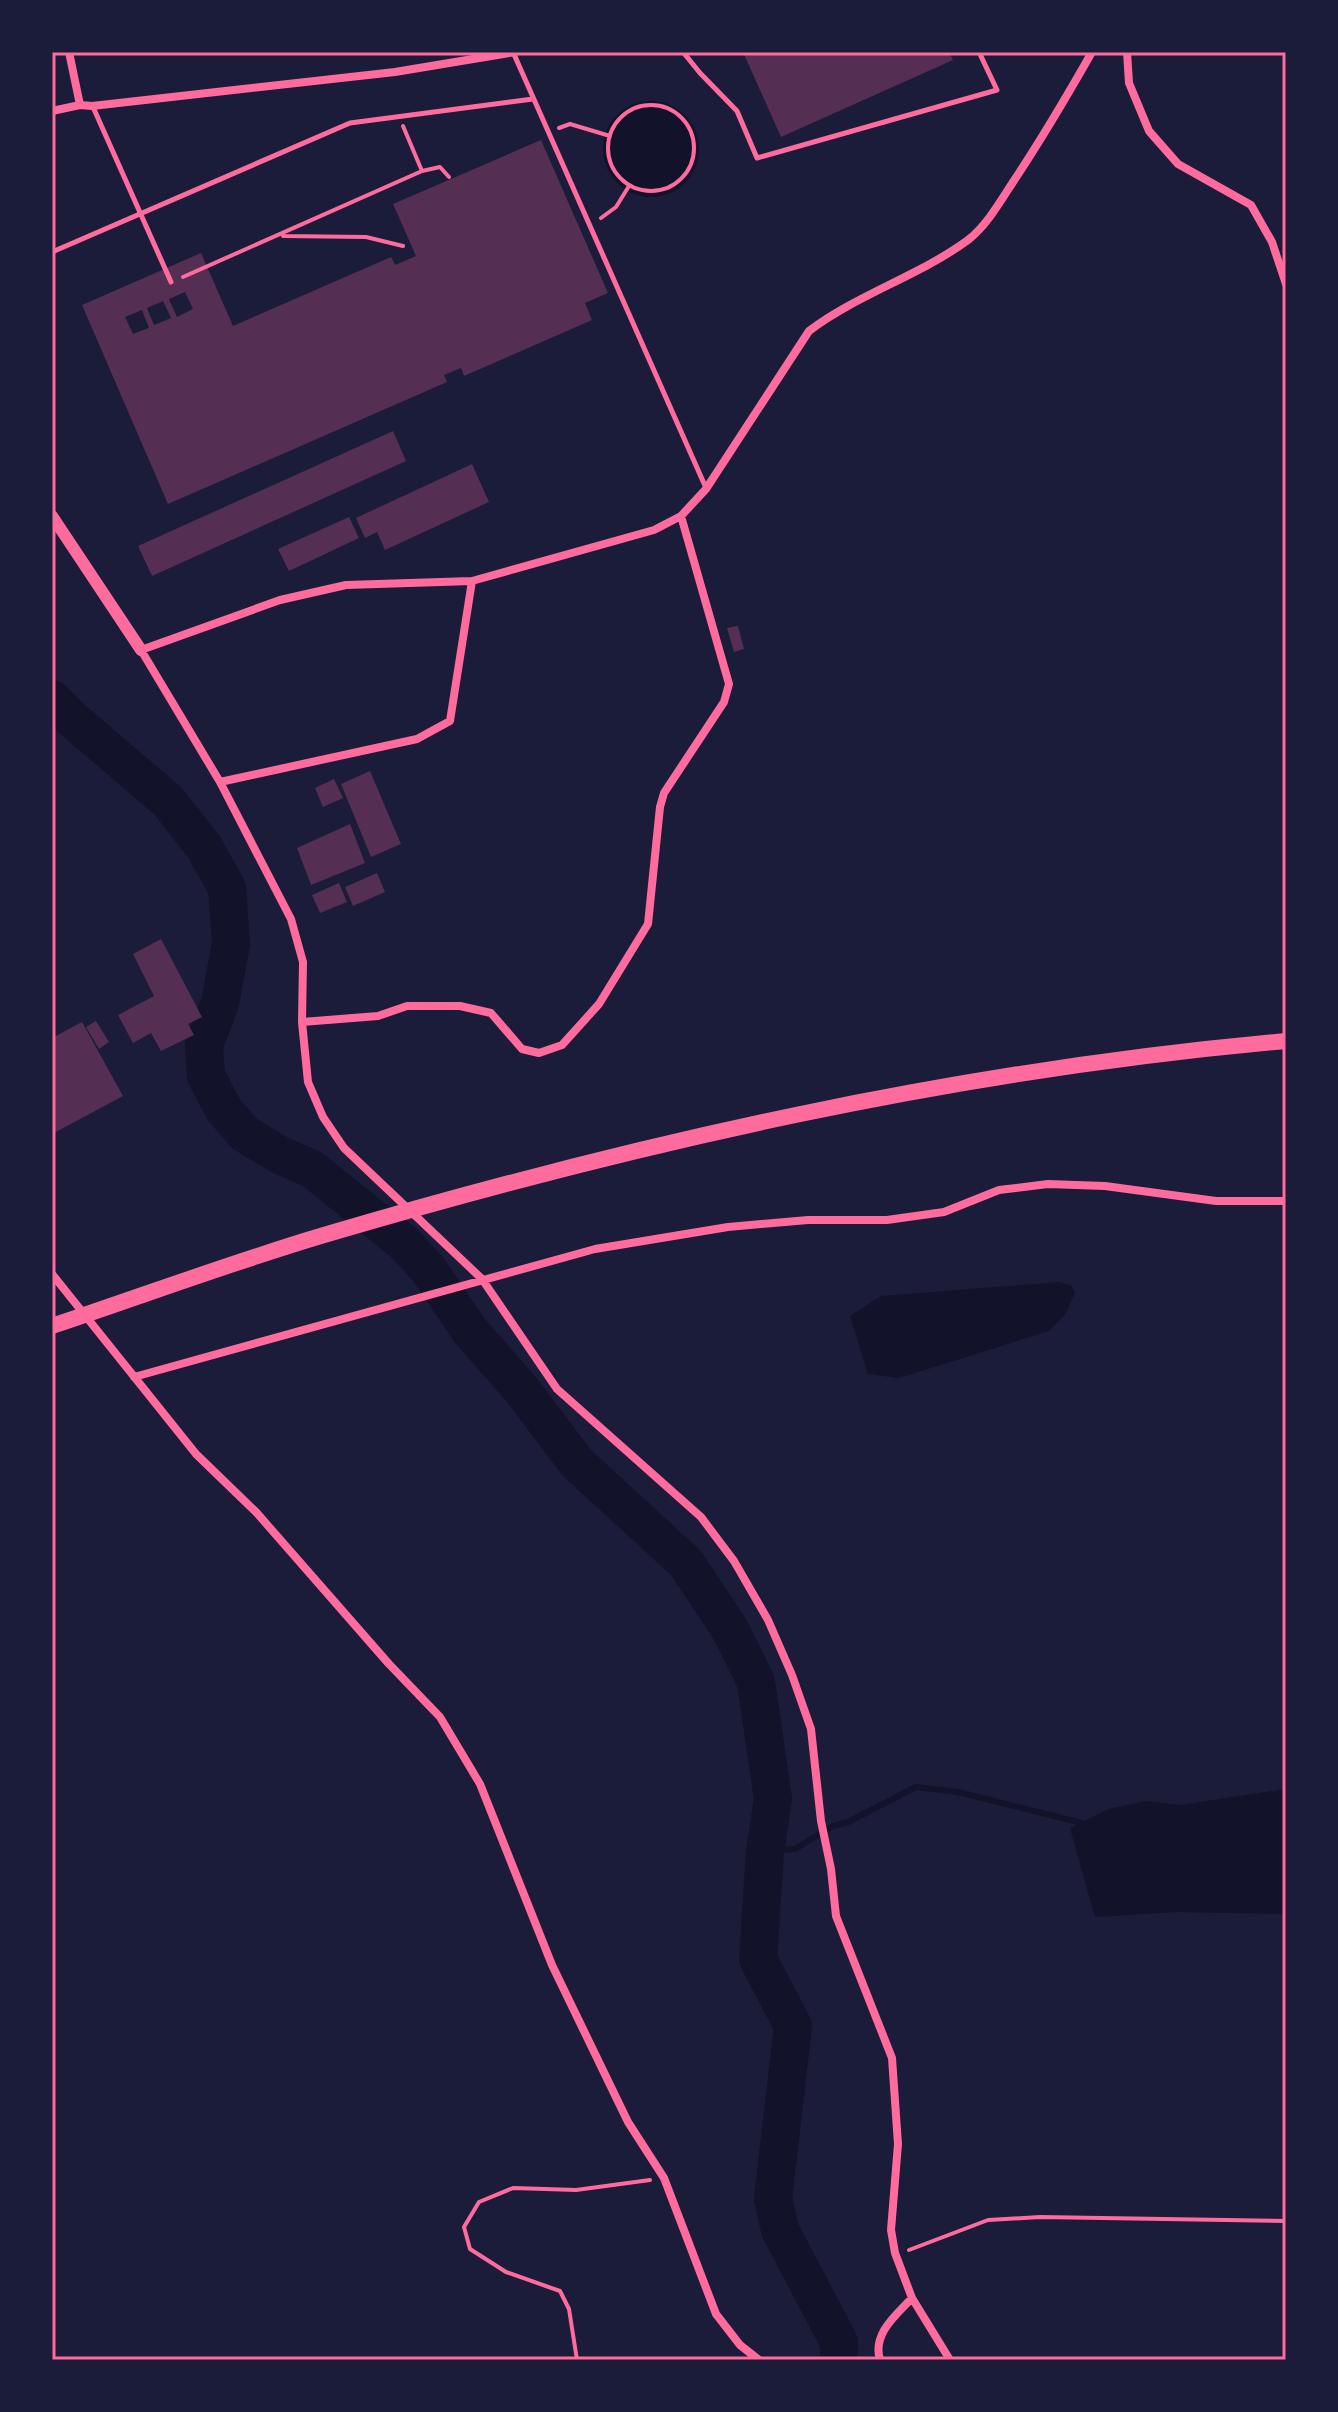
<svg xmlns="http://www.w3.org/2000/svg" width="1338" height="2412" font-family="Karla,sans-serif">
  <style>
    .water { fill: #12122b }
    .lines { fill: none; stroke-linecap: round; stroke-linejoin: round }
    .stream { stroke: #12122b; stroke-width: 6 }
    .river { stroke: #12122b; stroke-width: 38 }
    .building { fill: #542f53; fill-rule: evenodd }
    .path { stroke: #ff6b9d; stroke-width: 4 }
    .service { stroke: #ff6b9d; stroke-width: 5 }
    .minor { stroke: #ff6b9d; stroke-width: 8 }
    .tertiary { stroke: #ff6b9d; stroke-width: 12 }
    .motorway { stroke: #ff6b9d; stroke-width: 16 }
    .neatline { fill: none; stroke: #ff6b9d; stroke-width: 3 }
  </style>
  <rect width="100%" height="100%" fill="#1b1b3a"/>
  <path class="water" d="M603 149a48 48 0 1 1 96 0a48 48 0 1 1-96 0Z
    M1059,1282L1072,1286L1075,1293L1065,1315L1049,1331L899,1378L868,1374L850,1316L881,1296Z
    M1286,1789V1914L1177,1912L1095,1917L1070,1828L1109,1809L1146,1801L1180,1805Z"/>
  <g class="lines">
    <path class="stream" d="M765,1852L795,1849L833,1826L848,1822L916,1787L958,1792L1086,1824"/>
    <path class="river" d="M52,699L72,719L168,801L204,847L227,888L231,944L220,1003L204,1045L206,1076L224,1110L245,1134L280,1155L312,1169L404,1243L428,1269L470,1331L521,1389L577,1463L686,1563L731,1631L756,1682L773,1799L765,1852L758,1959L793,2026L773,2198L780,2230L839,2342V2360"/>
  </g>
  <path class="building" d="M743,52H949L953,60L781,137Z
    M541,140L608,293L585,303L592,320L464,376L461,368L444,375L447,382L168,504L82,305L201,253L233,326L391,257L395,265L416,256L393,204ZM185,292L193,309L177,317L169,299ZM163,301L171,318L154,325L147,308ZM142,310L149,328L133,334L125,317Z
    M393,431L406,461L152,576L138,546Z
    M472,464L489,502L385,550L377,532L365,538L356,518Z
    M349,517L359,538L289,571L278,549Z
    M738,626L744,649L734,652L727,628Z
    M370,771L401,844L371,857L341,784Z
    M334,779L343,798L323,807L315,788Z
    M350,824L365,863L311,885L297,848Z
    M377,873L385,892L353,906L345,887Z
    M339,883L347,902L320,913L312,895Z
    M161,939L202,1017L188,1024L194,1035L161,1051L151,1033L133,1043L118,1015L154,996L133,954Z
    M96,1021L109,1042L99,1049L86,1027Z
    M82,1022L123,1096L52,1134V1038Z"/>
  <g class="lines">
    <path class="path" d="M608 148a43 43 0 1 1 86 0a43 43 0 1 1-86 0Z
      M403,126L422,171L440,167L449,177
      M559,128L570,124L610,136
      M601,218L616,207L629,186
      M283,236L366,237L403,246
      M183,277L422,171
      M909,2250L988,2220L1040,2217L1286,2221
      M577,2360L569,2309L560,2291L506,2272L470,2249L464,2227L479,2202L513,2188L576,2190L650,2180"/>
    <path class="service" d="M513,52L706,488
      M683,52L700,73L737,111L757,158L997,90L979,52
      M93,107L171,282
      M52,252L350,123L533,99"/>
    <path class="minor" d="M69,52L80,105
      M1127,52L1129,83L1149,131L1178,164L1251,205L1272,242L1286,284
      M52,111L80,105L92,106L395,72L515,52
      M220,782L417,739L450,721L472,581
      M302,1022L378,1016L407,1006H460L491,1013L522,1049L539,1053L562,1045L599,1004L648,924L660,807L664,793L724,702L729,684L681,516
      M52,1274L196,1454L256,1512L389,1664L440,1717L480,1784L552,1965L628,2122L664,2178L716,2314L740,2345L759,2360
      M134,1377L595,1249L728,1227L808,1220H887L944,1212L999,1190L1048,1184L1105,1186L1216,1201H1286
      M880,2360C872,2334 896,2315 912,2298
      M950,2360L912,2298L895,2253L891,2230L898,2144L892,2058L836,1916L831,1869L821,1821L811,1729L792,1675L768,1620L734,1561L701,1517L557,1389L482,1279L344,1148L323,1117L308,1082L302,1022L303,962L291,919L220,782L141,650L280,600L346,585L472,581L654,530L681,516L706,489L809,331C858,294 919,276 968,240C987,225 1000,202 1013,182C1041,140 1067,96 1092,52"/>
    <path class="tertiary" d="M52,516L141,650"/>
    <path class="motorway" d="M52,1326C142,1296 233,1262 324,1235C639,1142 959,1070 1286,1041"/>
  </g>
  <rect width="1338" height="2412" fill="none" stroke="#1b1b3a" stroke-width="108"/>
  <rect x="54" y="54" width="1230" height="2304" class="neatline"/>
</svg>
